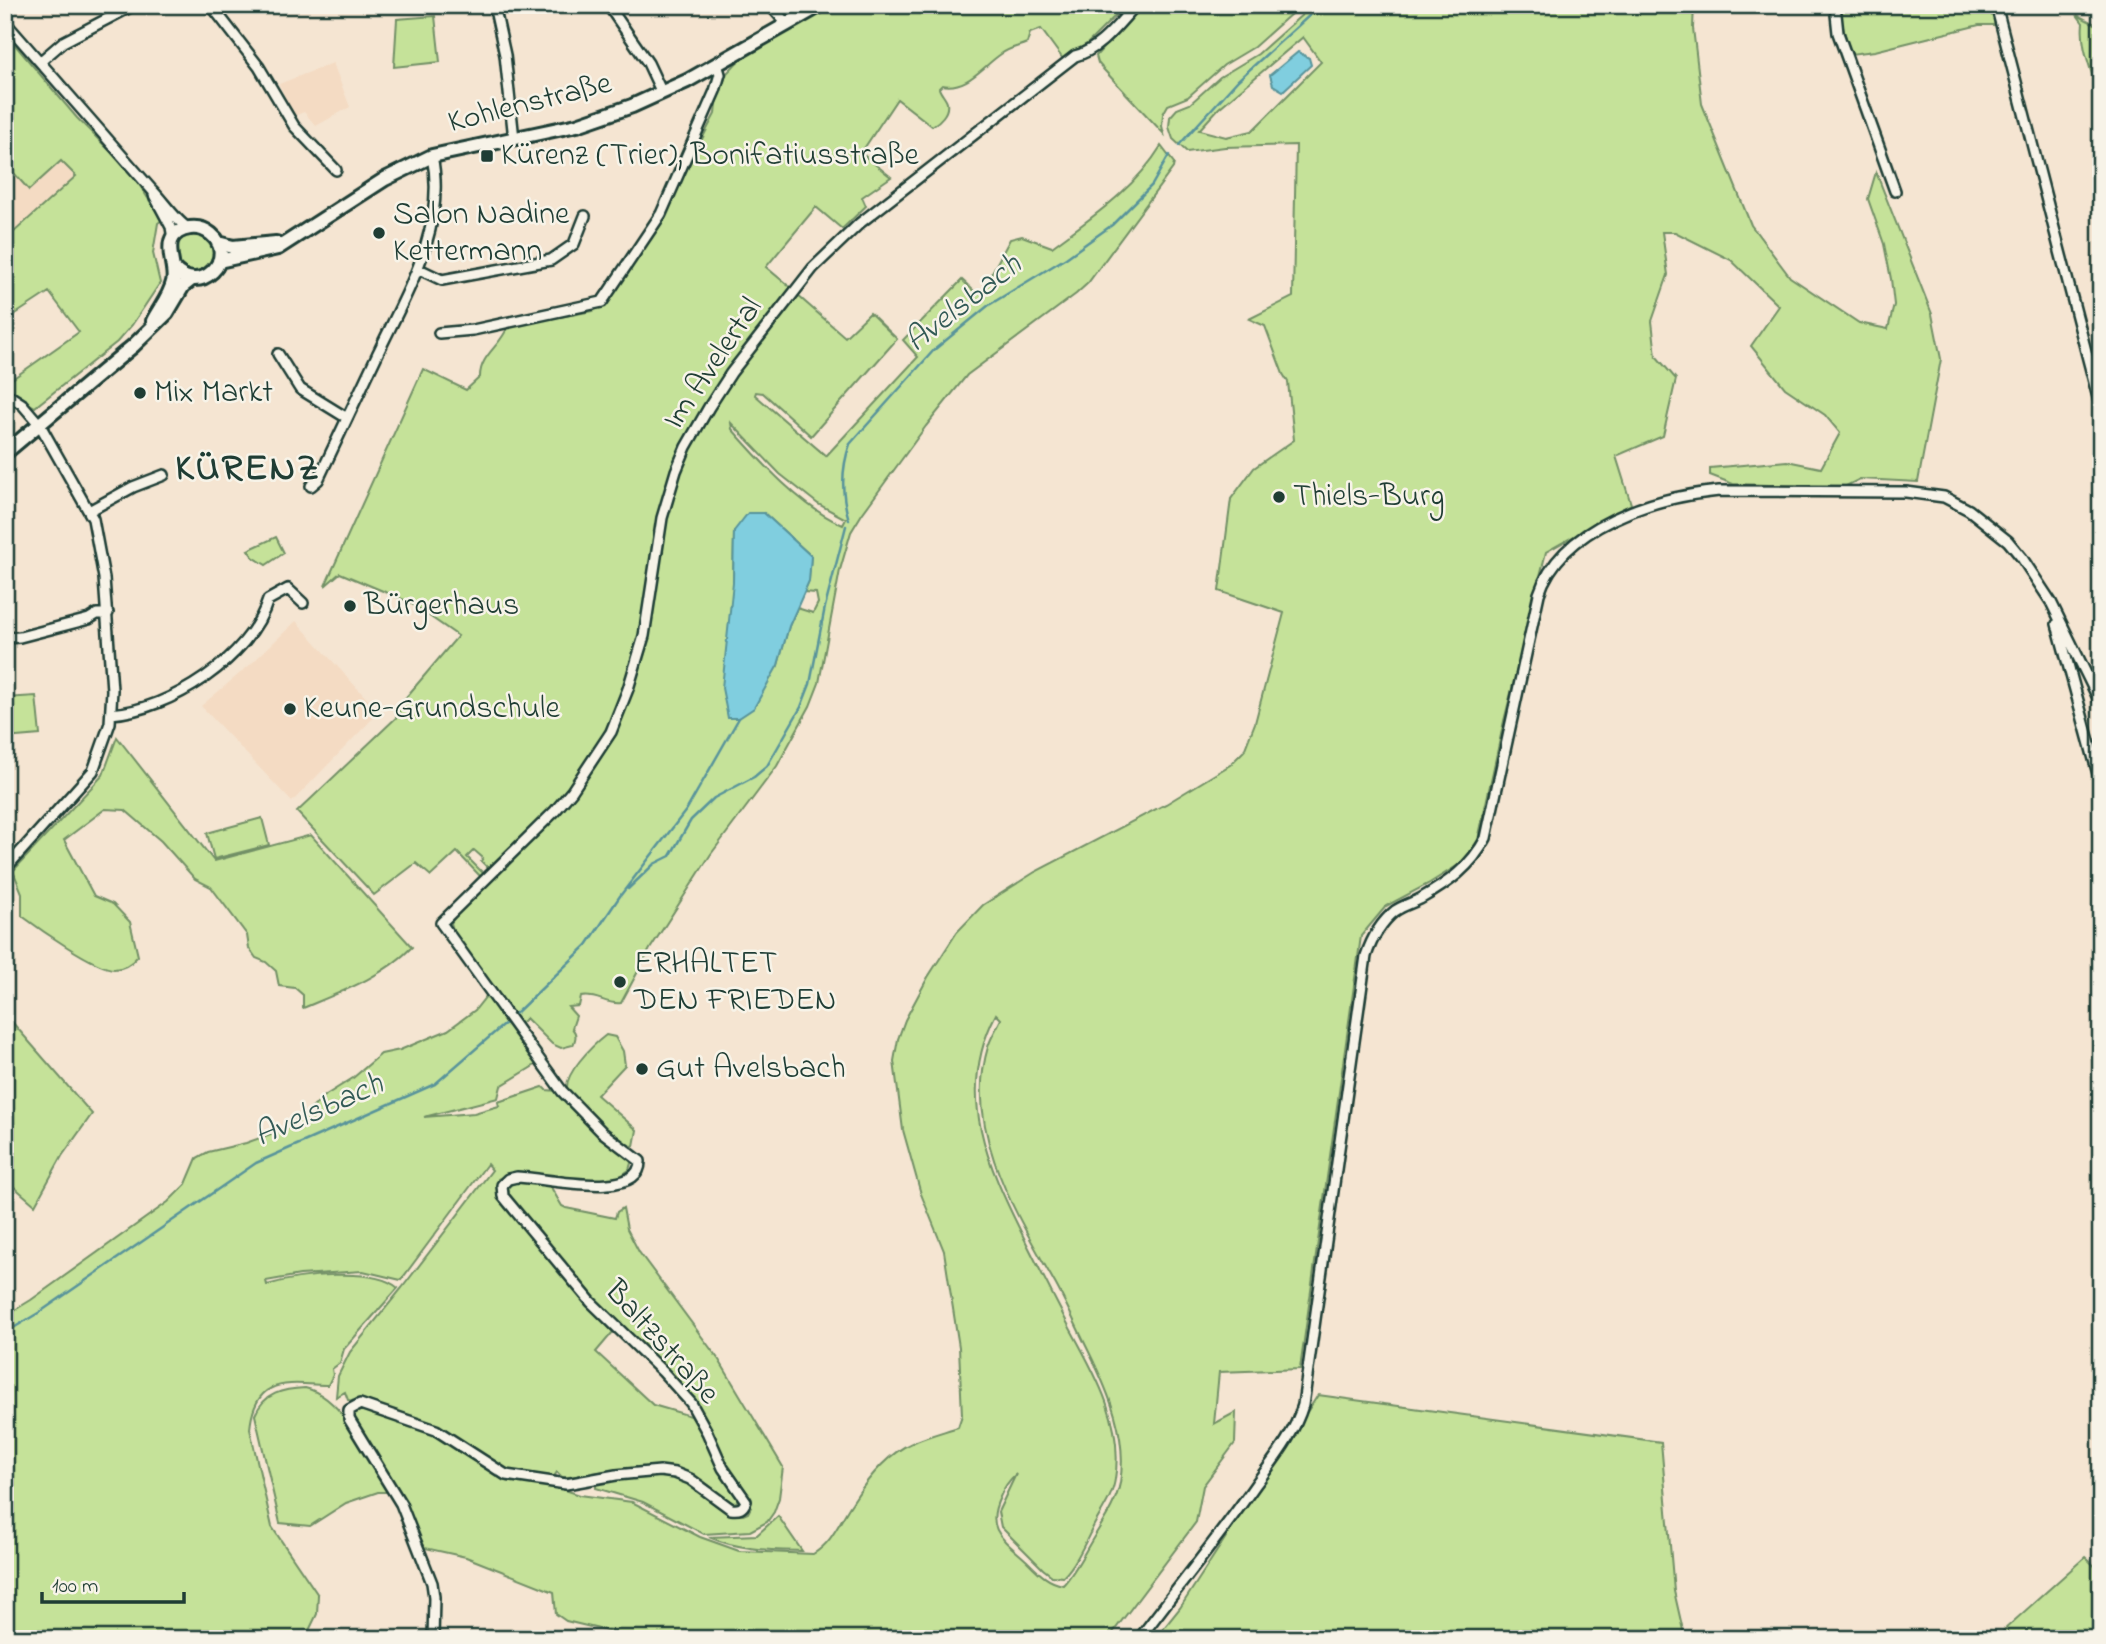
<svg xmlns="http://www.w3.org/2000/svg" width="2106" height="1644" font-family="'Indie Flower',sans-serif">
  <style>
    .built { fill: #f4dbc3 }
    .green { fill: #c5e299; stroke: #729066; stroke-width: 2; fill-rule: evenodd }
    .water { fill: #80cedf; stroke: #59949b; stroke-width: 2 }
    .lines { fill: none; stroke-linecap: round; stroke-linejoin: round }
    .stream { stroke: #59949b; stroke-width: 2.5 }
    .minor-casing { stroke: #1f3d34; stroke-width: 14 }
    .secondary-casing { stroke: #1f3d34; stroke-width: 18 }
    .minor { stroke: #f7f3e8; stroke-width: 9 }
    .secondary { stroke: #f7f3e8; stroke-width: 12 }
    .poi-dot { fill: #1f3d34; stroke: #f7f3e8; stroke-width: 2.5 }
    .labels { text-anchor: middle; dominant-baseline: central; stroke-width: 5; stroke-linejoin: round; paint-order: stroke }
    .street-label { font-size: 32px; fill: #1f3d34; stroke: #f7f3e8 }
    .poi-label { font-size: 32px; fill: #1f3d34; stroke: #f7f3e8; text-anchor: start }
    .water-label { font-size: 33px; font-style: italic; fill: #325a56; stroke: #f7f3e8 }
    .district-label { font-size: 38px; font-weight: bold; letter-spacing: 2px; fill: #1f3d34; stroke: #f7f3e8 }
  </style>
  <rect width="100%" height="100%" fill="#f5e5d2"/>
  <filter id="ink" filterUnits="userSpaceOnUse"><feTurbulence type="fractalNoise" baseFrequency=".0143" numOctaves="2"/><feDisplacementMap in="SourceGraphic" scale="14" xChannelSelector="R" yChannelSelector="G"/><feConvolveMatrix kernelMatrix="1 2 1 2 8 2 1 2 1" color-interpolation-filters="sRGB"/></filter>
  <g filter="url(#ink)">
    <path class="built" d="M333,63L350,107L316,126L304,112L294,116L279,84Z
      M36,132L76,176L12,233L5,226V158Z
      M296,621L379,712L292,802L201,706L251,664Z"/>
    <path class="green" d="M831,5H1126L1088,43L1063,59L1041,29L1030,33L1027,43C1018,47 1009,48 1001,54C982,67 967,90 942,85L939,88C940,93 946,98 947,103C949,113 939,122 932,126L897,99L861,153L891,177L862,197L866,206L842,229L816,207L766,267L791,288L740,356L750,357L797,295L845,337L870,313L897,339L811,436L763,393L756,392L755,395L826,456L918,357L903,340L962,280L974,291H982L1010,239L1022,236L1052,247C1092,217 1134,190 1161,146L1174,163L1173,168L1088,283L1076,294L967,375L926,426L862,514L851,532L840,570L819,683L810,706L777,766L711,854L650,949L621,1003C606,1005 597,994 581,997L579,1006L568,1007L576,1016L572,1028C577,1034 576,1038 573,1045L561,1048L552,1044L526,1018L519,1025L454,933L451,923L458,912L561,811L614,734L633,685L625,689C609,724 592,759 569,790C552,812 531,830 512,850L509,848L488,868L481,861L483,858L474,850L467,857L484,874L481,877L457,852L431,876L416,863L374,895L297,812L400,714L397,708L458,636L409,602L340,573L325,586L423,369L466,390L480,377C480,355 501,346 508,326L593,311C608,303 613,286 624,273C663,226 686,168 715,114L716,103L727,73L744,55ZM731,423L780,474L818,504L846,519L843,525C803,509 760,461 732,429ZM764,513L811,556L809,580L804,592L816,593L818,603L813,613L797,608L789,626L778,665L733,582L734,531Z
      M1141,5H1301L1254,47L1224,65L1188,97L1168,105L1163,114L1162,126L1164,134L1104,70L1098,63L1096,56Z
      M1313,5H1694L1693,28L1702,104L1751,225L1790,277L1859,323L1888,329L1894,305L1891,279L1884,244L1868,199L1876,172L1932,314L1941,359L1918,482L1860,479L1844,487L1733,484L1710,475V468L1787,461L1821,468L1840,433L1825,415L1785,388L1751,346L1779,306L1731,260L1675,232H1662L1668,275L1652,321L1656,356L1676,379L1663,436L1616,456L1631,504L1546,552L1504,721L1478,840L1463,862L1428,884L1386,906L1361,936L1300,1369L1219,1372L1214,1424L1236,1412L1235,1443L1203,1486L1196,1522L1108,1639H640L566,1621L556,1614L554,1592L466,1557L425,1548L400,1497L357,1426L352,1413L363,1402L348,1400L345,1392L336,1397L338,1376L350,1352L402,1288L492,1170L487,1164L401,1280L363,1271L300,1275L266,1281L267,1285C297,1276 374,1266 398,1288L344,1349L340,1363L332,1369L333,1375L328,1385C288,1384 255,1375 250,1429L272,1527L318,1595L317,1614L305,1639H5V1316L31,1300L168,1202L186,1184L197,1158L208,1152L246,1143L293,1126L326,1095L353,1078L381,1054L400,1050L448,1030L475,1010L487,995L537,1064L501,1086L498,1098L424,1117L474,1113L499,1106L498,1102L543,1087L546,1090L558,1091L629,1156L631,1163L629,1170L615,1180L591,1181L509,1174L498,1179V1194L575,1291L613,1332L596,1352L653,1405L691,1416L703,1433L722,1476L738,1496L737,1502L733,1503C719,1495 707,1482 693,1475C656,1458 606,1472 569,1477H562L557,1472L555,1475L557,1478L544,1479L532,1474V1479L580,1495L632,1502L700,1537L739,1551L813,1554C833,1542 839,1522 852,1503C866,1481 887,1454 912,1443C927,1436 943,1432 958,1427L962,1415L959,1347L944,1251L921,1194L903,1130L894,1061L898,1039L905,1020L928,977L957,932L983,905L1035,872L1166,804L1230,765L1244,751L1255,723L1284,613L1219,591L1231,499L1254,468L1294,440L1288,382L1283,374L1265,326L1249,319L1293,297L1296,145L1225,147L1187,152L1173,139L1169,127L1170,117L1177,109L1190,104L1220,77L1258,54ZM1303,37L1321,62L1252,131L1226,137L1199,130L1219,108ZM996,1014L1001,1019C997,1028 991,1037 988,1047C963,1131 1017,1215 1056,1285C1068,1307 1078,1330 1089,1352C1109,1393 1128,1437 1120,1483C1116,1504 1102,1523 1092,1540C1083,1555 1075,1572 1063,1585C1047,1582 1038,1572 1027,1561C1004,1540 984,1530 1000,1497C1004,1487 1008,1481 1016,1474L998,1512L1001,1527L1043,1569L1052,1576L1063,1577C1076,1564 1085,1543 1093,1527C1101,1512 1113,1496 1115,1479C1124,1424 1096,1375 1071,1330C1055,1300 1040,1270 1025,1240C988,1166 954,1094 996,1014Z
      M1841,5H1990L1995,21L1994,25H1979L1875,51L1850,54L1842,23Z
      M2077,15L2101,27V100H2099C2094,73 2080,50 2083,23Z
      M435,16L440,62L394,67L397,19Z
      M5,33L77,118L131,172L162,220L158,223L153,253L160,283L132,325L117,342L35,407L5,389V384L79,332L49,292L5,321V226L13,233L76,176L61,161L29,190L5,163Z
      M175 253a19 19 0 1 1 38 0a19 19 0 1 1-38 0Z
      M276,537L284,553L266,565L253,557L248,550Z
      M36,696L40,735L5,738V698Z
      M117,737L214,861L311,835L412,947C383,977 341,992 303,1008V995L295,988L279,986L276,971L266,962L256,958L249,948L247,935L211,887L195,879L161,841L125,810L105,809L64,840L94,896L113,904L130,922L138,956C132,963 124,969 114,969C96,969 38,928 22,916V893L13,871L103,775Z
      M262,818L269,845L214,859L207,833Z
      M5,1014L92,1114L62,1156L35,1205L5,1179Z
      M606,1035L615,1037L623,1051L625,1065L597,1095L637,1130L634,1146C613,1146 583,1107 568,1092C561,1076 593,1045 606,1035Z
      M522,1180L549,1184L562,1206L566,1208L615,1218L617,1212L623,1208L627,1229L639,1252L719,1360L783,1467L779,1498L774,1512L767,1522L750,1531L704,1534L643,1502L596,1488V1484L608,1480L649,1475H668L684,1480L732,1514L743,1515L748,1513L751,1507L749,1495L726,1466L698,1408L596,1302L509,1197L508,1186Z
      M305,1388C344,1397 370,1459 389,1492H378L346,1503L310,1526L280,1523L255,1415C264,1393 283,1389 305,1388Z
      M1318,1395L1661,1442L1674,1591L1685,1639H1155L1180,1608Z
      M778,1516L802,1551C769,1550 739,1550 709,1537L757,1535Z
      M2085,1557L2101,1572V1639H1994Z"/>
    <path class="water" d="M1298,52L1309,58L1311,65L1283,91L1273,85L1270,75Z
      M748,513H764L811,556L809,581L789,626L778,665L754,708L739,718H728L722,688L733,582L734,531Z"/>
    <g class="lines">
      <path class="stream" d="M1179,145L1238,80L1321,5
        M849,520C841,494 841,469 850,444L934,350L989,305L1066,258L1112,225L1152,185L1169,155
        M628,889L654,864L670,856L691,820L714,798L754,777L767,766L801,707L810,684L825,607L846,526
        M513,1016L587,945L620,896L687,809L739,718
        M5,1333L40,1312L256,1163L435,1084L508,1021"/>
      <g class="minor-casing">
        <path id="minor" d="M211,5L259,67L294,126L336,170
          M494,5L505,55L514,139
          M608,5L648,63L662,93
          M770,5L787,24
          M1835,5L1838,33L1895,191
          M1996,5L2101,409
          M5,22L152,190C163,201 177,222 188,228
          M41,61L63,42L134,5
          M154,195L171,227L173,239
          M419,269L442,280L551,260L574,244L585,216
          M439,333L473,330L602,302L661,214L715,91L720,74L717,64
          M278,354L300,389L347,418
          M5,393L22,404L40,425L93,519L104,578L112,690L110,723L93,771L5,869
          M311,486L318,480C338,437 358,395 378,353C407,292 447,226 432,156
          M89,511L133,487L164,475
          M2057,624L2101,785
          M5,638L20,637L89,619L97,614L108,613
          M111,714C170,710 250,658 268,600L288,589L303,603
          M433,1639L434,1597L432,1583L401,1504L349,1419V1410L360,1404L436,1430L506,1475L566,1484L616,1475L660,1471L675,1473L690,1479L731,1509C739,1510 743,1509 746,1501L723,1468L707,1432L691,1403L663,1372L591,1302L503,1196L502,1185L508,1179L517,1177C541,1177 641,1202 640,1161L602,1132L562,1091L441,923L555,811L572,791L611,732L628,689L644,636L662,518L676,471L686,447L709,407L731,373L813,268L860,223L1075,56C1100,50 1119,23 1136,5
          M1139,1639C1178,1587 1219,1537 1256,1484C1274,1459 1294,1435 1303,1405L1366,956C1372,938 1380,923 1395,911C1402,906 1412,903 1420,899C1448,883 1471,867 1486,838L1539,594C1561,526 1655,497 1719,491L1906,492L1944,497L1969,510L2008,541L2022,558L2051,602L2101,704"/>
      </g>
      <g class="secondary-casing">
        <path id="secondary" d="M218,243L233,247L276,243
          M219,261L278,248L385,179L432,156L577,125L632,106L687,81L821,5
          M153,321C159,309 170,296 173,282C178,265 155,234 190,228C198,227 205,229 211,234C239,257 200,299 173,268
          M5,453L133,346L167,313L183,286L192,279"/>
      </g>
      <use href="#minor" class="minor"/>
      <use href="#secondary" class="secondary"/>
    </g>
  </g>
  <g class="poi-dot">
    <rect x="480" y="149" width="14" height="14" rx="3.5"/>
    <circle cx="379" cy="233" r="7"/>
    <circle cx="140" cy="393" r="7"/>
    <circle cx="1279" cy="497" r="7"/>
    <circle cx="350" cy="606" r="7"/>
    <circle cx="290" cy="709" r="7"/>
    <circle cx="620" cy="982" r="7"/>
    <circle cx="642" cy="1069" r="7"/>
  </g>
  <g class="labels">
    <g class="street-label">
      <text transform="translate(530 104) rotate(-14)">Kohlenstraße</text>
      <text transform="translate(714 364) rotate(-56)">Im Avelertal</text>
      <text transform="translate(661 1343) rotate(48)">Baltzstraße</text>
    </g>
    <g class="poi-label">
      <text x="501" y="156">Kürenz (Trier), Bonifatiusstraße</text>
      <text x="393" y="215">Salon Nadine<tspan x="393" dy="37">Kettermann</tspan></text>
      <text x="154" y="393">Mix Markt</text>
      <text x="1293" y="497">Thiels-Burg</text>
      <text x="364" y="606">Bürgerhaus</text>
      <text x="304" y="709">Keune-Grundschule</text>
      <text x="634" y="964">ERHALTET<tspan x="634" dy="37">DEN FRIEDEN</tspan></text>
      <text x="656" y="1069">Gut Avelsbach</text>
    </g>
    <g class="water-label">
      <text transform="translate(964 304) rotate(-38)">Avelsbach</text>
      <text transform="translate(319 1111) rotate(-24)">Avelsbach</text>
    </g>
    <g class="district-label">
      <text x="248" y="470">KÜRENZ</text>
    </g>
  </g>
  <rect width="2106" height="1644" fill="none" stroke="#f7f3e8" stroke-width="28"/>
  <rect x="14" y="14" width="2078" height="1616" fill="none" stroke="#1f3d34" stroke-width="2.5" filter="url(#ink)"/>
  <path d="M42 1592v10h142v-10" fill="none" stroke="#1f3d34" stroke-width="3.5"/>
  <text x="52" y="1592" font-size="21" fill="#1f3d34" stroke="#f7f3e8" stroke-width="5" paint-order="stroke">100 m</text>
</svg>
